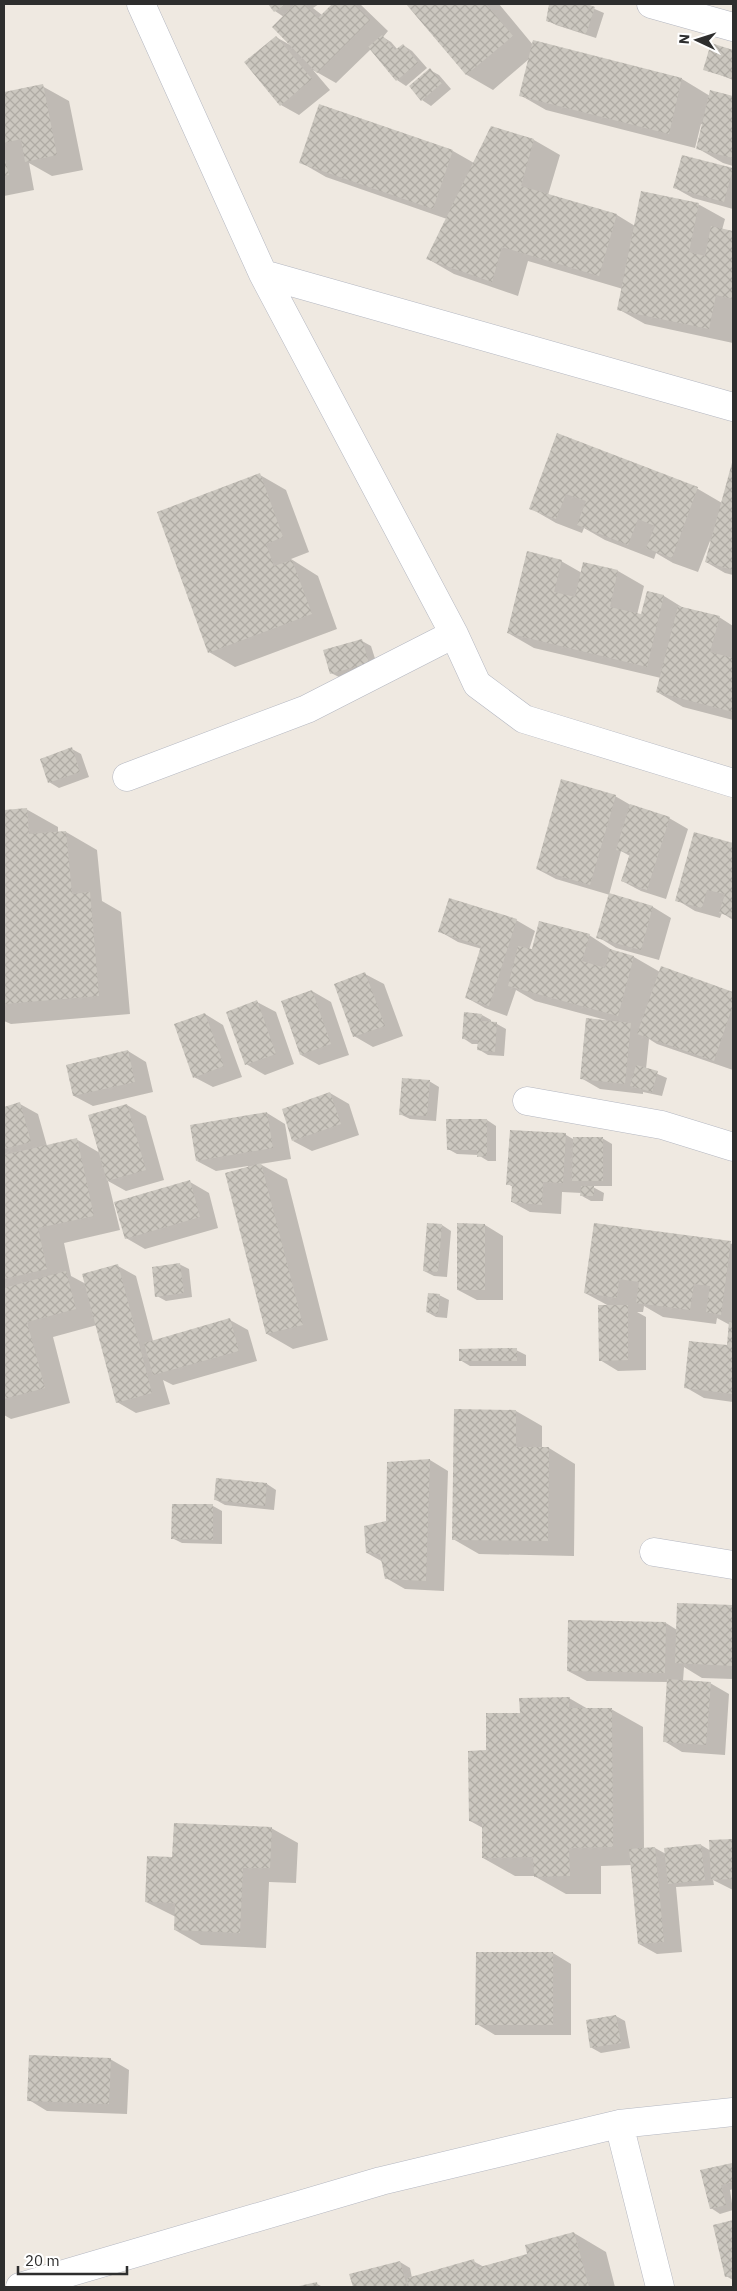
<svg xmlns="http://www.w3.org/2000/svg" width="737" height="2291" font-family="'IBM Plex Sans',sans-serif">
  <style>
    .shadow { fill: #0003 }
    .building { fill: url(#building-cross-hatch) }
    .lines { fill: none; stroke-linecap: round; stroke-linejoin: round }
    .street-casing { stroke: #b4b7c1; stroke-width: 29 }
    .street { stroke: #fff; stroke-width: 28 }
  </style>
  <defs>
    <pattern id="building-cross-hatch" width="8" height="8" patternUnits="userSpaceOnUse" patternTransform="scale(1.25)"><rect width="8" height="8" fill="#cbc7bf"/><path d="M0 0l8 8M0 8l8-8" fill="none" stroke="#afaba4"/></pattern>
  </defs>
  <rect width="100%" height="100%" fill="#efe9e1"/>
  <path class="shadow" d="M269,4H319L313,8L322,15L334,4H360L388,31L383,37L391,42L398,50L403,45L412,51L427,68L406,86L397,80L371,49L336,83L313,70L330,90L299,115L281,105L276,37L290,45L284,17L275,11Z
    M408,4H499L533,45L534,42L682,79L710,96L711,92L733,97V166L723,163L697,148L703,125L701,124L695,148L546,110L520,95L529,59L493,90L467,75Z
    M550,4H583L604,13L596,38L556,25L547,20Z
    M712,45L733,51V80L705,69Z
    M430,70L439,75L451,89L431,106L422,100Z
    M42,86L69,101L83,170L52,176L29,163L34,190L4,196V94Z
    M492,128L534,140L560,155L548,195L617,215L635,226L698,204L725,219L722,230L733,232V343L645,324L618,309L623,289L528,261L518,296L454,274L428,259L447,219L326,177L300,162L453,151L474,163Z
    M732,169L733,209L693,198L675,188Z
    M558,435L698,489L722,503L733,461V575L725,573L706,562L711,542L710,541L698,572L673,563L656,553L654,559L605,540L584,528L582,533L556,523L530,508Z
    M260,475L286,490L309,552L291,559L318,576L337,629L235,667L209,652Z
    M561,561L582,573L584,563L618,571L644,586L637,615L642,616L648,593L664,596L685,609L719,617L733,626V720L683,707L657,692L661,678L534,648L508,633Z
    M362,641L371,646L378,668L341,678L331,673Z
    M72,749L81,754L89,777L59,788L49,782Z
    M615,796L634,807L669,818L688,829L666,899L641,891L622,881L630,856L621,851L609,895L653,907L671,918L659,960L616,948L598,937L610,895L556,879L537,869Z
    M26,809L58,827V833L66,832L97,850L102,901L121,912L130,1014L11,1024L4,1021V811Z
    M695,833L733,844V920L722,913L720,918L695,911L677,900Z
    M516,920L535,931L529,950L533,951L589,935L615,952L634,957L660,972L661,968L733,993V1070L657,1044L649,1039L646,1069L667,1078L662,1096L643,1092V1094L600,1089L581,1078L606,1020L535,1001L516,990L507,1016L485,1008L467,998L482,949L458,942L439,931Z
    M365,974L384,984L403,1036L373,1047L354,1036Z
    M312,991L331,1002L349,1055L319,1065L301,1055Z
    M257,1002L276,1012L294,1064L265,1075L246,1064Z
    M205,1014L223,1025L242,1077L213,1087L194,1077Z
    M482,1015L491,1020V1023L497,1024L506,1029L504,1056L488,1055L478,1049L479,1044H472L463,1038Z
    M128,1051L146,1062L153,1092L93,1106L74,1096L67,1065Z
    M429,1081L439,1087L436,1121L410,1119L400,1114Z
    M330,1093L349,1104L359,1135L312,1151L293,1141Z
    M20,1104L38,1114L47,1146L76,1139L100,1153L127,1105L146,1116L164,1180L126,1191L108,1181L120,1230L64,1243L71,1276L86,1284L118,1266L136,1276L153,1341L230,1320L248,1330L257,1361L173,1385L163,1380L170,1404L136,1413L117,1402L97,1325L53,1337L70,1403L11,1419L4,1415V1290L6,1289L4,1287V1108Z
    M267,1113L285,1124L291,1159L260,1164L287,1179L328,1340L293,1349L267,1334L248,1166L216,1171L197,1161Z
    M448,1120H487L496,1126V1161H488L478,1155L457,1154L448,1149Z
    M566,1135L573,1139L602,1138L612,1144V1186H591L604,1193L603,1201H591L582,1196V1193L562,1192L561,1214L530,1212L512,1202L513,1187L508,1184Z
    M190,1182L209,1193L218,1228L145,1249L126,1238Z
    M595,1224L733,1244V1402L704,1398L685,1387L728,1347L730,1325L717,1318L716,1324L663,1317L644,1306L643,1312H637L646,1317V1370L618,1371L600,1360L609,1306L585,1293Z
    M442,1225L451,1231L447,1277L434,1276L424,1271Z
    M485,1225L503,1236V1300H477L458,1290Z
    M179,1264L189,1269L192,1297L166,1301L157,1296Z
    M439,1295L449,1300L447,1318L436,1317L427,1312Z
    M516,1350L526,1355V1366H470L460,1360Z
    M516,1411L542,1426V1448H549L575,1464L574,1556L479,1554L453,1539Z
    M430,1460L448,1471L444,1591L405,1589L386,1578L383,1562L367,1553Z
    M218,1479L267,1484L276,1490L274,1510L225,1505L216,1500Z
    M174,1505L213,1506L222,1511V1544L182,1543L172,1538Z
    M678,1604L733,1606V1679L702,1678L684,1667L683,1681L710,1683L729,1694L725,1755L682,1752L664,1741L668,1682L587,1681L568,1671L666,1623L677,1630Z
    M569,1698L588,1709H611L643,1727L644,1849L655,1848L666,1854L701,1845L711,1851V1841L733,1840V1890L713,1880L714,1885L676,1887L682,1952L657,1954L639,1944L632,1865L601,1866V1894H566L534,1876H515L483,1858V1828L470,1821L487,1751L521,1714Z
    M271,1828L298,1843L296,1883L269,1882L266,1948L201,1945L175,1930L176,1917L146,1902L174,1858Z
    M553,1953L571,1964V2035H495L477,2024Z
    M616,2016L625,2021L630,2048L601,2053L592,2048Z
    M110,2059L129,2070L127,2114L47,2111L29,2100Z
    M731,2164L733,2165V2189L730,2190L733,2210L720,2214L711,2208L702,2171Z
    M733,2221V2280L726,2276L714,2226Z
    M574,2233L606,2252L615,2287H354L351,2275L400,2262L410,2268L412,2278L473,2261L484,2267L529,2255Z
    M317,2284L323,2287H301Z"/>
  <path class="building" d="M268,4H286L274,12Z
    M295,4H304L318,18L332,4H354L370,20L317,73L272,27Z
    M406,4H486L513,36L466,75Z
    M549,4H587L595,7L586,34L546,21Z
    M382,35L395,50L403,44L418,63L396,81L368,47Z
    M276,36L312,79L280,106L244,62Z
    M533,40L682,78L669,134L519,96Z
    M711,43L733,50V79L703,70Z
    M430,68L442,83L421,101L409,86Z
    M43,84L57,155L25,162L21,139L4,143V92Z
    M710,90L733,96V158L696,149Z
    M319,104L453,150L433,209L299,163Z
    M491,126L534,139L521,186L617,214L599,276L502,247L492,282L426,259Z
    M4,155L9,175L4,176Z
    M682,155L733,168L724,202L673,188Z
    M641,191L699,203L689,252L705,256L711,226L733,231V299L716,295L709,329L617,310Z
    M557,433L698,487L672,558L646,548L655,526L638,519L628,545L577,525L586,501L566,494L556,519L529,509Z
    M733,459V570L705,562Z
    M260,473L283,537L266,544L274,566L292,560L312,614L208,653L157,512Z
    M527,551L562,560L554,592L575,597L583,562L618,570L610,607L641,614L647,591L664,595L647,667L507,633Z
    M678,606L720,616L710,652L733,658V712L656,692Z
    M362,639L369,663L330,674L323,650Z
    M72,747L80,772L48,783L40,759Z
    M561,779L616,795L590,885L536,869Z
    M630,804L670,817L647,890L621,881L630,853L616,850Z
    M27,808L29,834L66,831L72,894L90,892L99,996L4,1004V810Z
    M694,832L733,843V917L719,913L725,894L707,890L702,908L675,901Z
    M609,893L653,906L641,950L596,938Z
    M449,898L517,919L489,1006L465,998L481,946L438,932Z
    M539,921L590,934L582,961L605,968L610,949L634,956L618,1016L508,986L518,946L532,949Z
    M661,966L733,992V1005L714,1061L637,1034Z
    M365,972L385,1026L353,1037L334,984Z
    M312,990L331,1044L300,1055L281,1001Z
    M257,1000L276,1054L245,1065L226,1012Z
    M464,1012L482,1014L481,1021L497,1022L495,1052L477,1050L478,1040L462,1039Z
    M205,1013L224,1066L193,1078L174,1024Z
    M586,1018L631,1023L625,1084L580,1079Z
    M128,1050L135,1082L73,1096L66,1065Z
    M636,1065L658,1071L652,1092L630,1086Z
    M402,1078L430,1080L427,1116L399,1115Z
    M330,1092L341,1124L292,1141L282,1109Z
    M20,1102L31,1142L4,1149V1107Z
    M127,1104L146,1170L107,1181L88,1115Z
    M267,1112L273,1148L196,1161L190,1125Z
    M446,1119H487V1156L477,1157V1150H447Z
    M510,1130L566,1133L563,1183L543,1182L542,1205L511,1202L512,1185H506Z
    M573,1137H603V1181H572Z
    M77,1138L94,1216L38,1228L47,1269L4,1279V1155Z
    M261,1163L303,1325L266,1334L225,1173Z
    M190,1180L200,1217L125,1239L114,1202Z
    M581,1186H594V1196H580Z
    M427,1223L442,1224L438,1272L423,1271Z
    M457,1223L485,1224V1290H457Z
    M594,1223L731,1241L721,1315L706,1312L710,1286L694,1284L690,1310L636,1303L639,1282L619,1279L617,1298L584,1293Z
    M180,1263L184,1293L155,1297L152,1267Z
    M118,1264L152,1393L116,1403L82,1274Z
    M66,1271L76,1309L27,1322L45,1388L4,1399V1288Z
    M428,1293L440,1294L438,1314L426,1312Z
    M598,1305H628V1360L599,1361Z
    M230,1318L239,1351L153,1375L144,1343Z
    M729,1321L733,1322V1394L684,1388L689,1341L727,1345Z
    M517,1348V1361H459V1349Z
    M454,1409L516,1410V1447H549L548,1541L452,1540Z
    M430,1459L426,1581L385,1579L380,1554L366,1553L364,1526L386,1521L387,1462Z
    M216,1478L267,1483L265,1506L214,1500Z
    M172,1504H213V1540L171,1539Z
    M677,1603L733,1605V1666L675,1663Z
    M568,1620L666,1622L665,1673L567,1671Z
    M667,1679L711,1682L706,1745L663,1742Z
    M570,1697L569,1708H612L613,1847L569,1848L570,1876L534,1877L533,1857L482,1858V1822L469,1821L468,1751L486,1750V1713H520L519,1698Z
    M174,1823L272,1827L270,1868H243L240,1933L174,1930L175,1903L145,1902L147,1856L172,1857Z
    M733,1839V1879L711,1880L709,1840Z
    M701,1844L705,1880L668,1884L664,1848Z
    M655,1847L664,1942L638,1944L629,1849Z
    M476,1952H553V2025H475Z
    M616,2015L621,2043L590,2048L586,2020Z
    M29,2055L111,2058L109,2104L27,2101Z
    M732,2163L733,2182L721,2185L726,2205L710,2209L700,2170Z
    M733,2220V2275L725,2277L713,2225Z
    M574,2232L589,2287H409L407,2278L474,2259L476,2268L527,2254L525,2245Z
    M400,2261L407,2287H353L349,2274Z
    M317,2282L318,2287H299V2286Z"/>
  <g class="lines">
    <g class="street-casing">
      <path id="street" d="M141,4L263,274L454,634L477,684L524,719L733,783
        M651,4L733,27
        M263,274L733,407
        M127,777L307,709L454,634
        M527,1101L662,1125L733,1147
        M654,1552L733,1565
        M619,2124L660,2287
        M20,2287L381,2181L619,2124L733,2112"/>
    </g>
    <use href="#street" class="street"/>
  </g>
  <rect width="737" height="2291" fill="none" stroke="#2e2e2e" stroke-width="10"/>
  <g transform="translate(697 40) rotate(274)" stroke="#ffffff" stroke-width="4" paint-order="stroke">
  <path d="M0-4L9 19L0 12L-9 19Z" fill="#2e2e2e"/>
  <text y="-8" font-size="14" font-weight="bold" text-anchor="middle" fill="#2e2e2e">N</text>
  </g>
  <path d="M18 2266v8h109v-8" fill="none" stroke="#2e2e2e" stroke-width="2.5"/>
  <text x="25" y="2266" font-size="15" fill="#2e2e2e" stroke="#ffffff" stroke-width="4" paint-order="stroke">20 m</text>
</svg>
